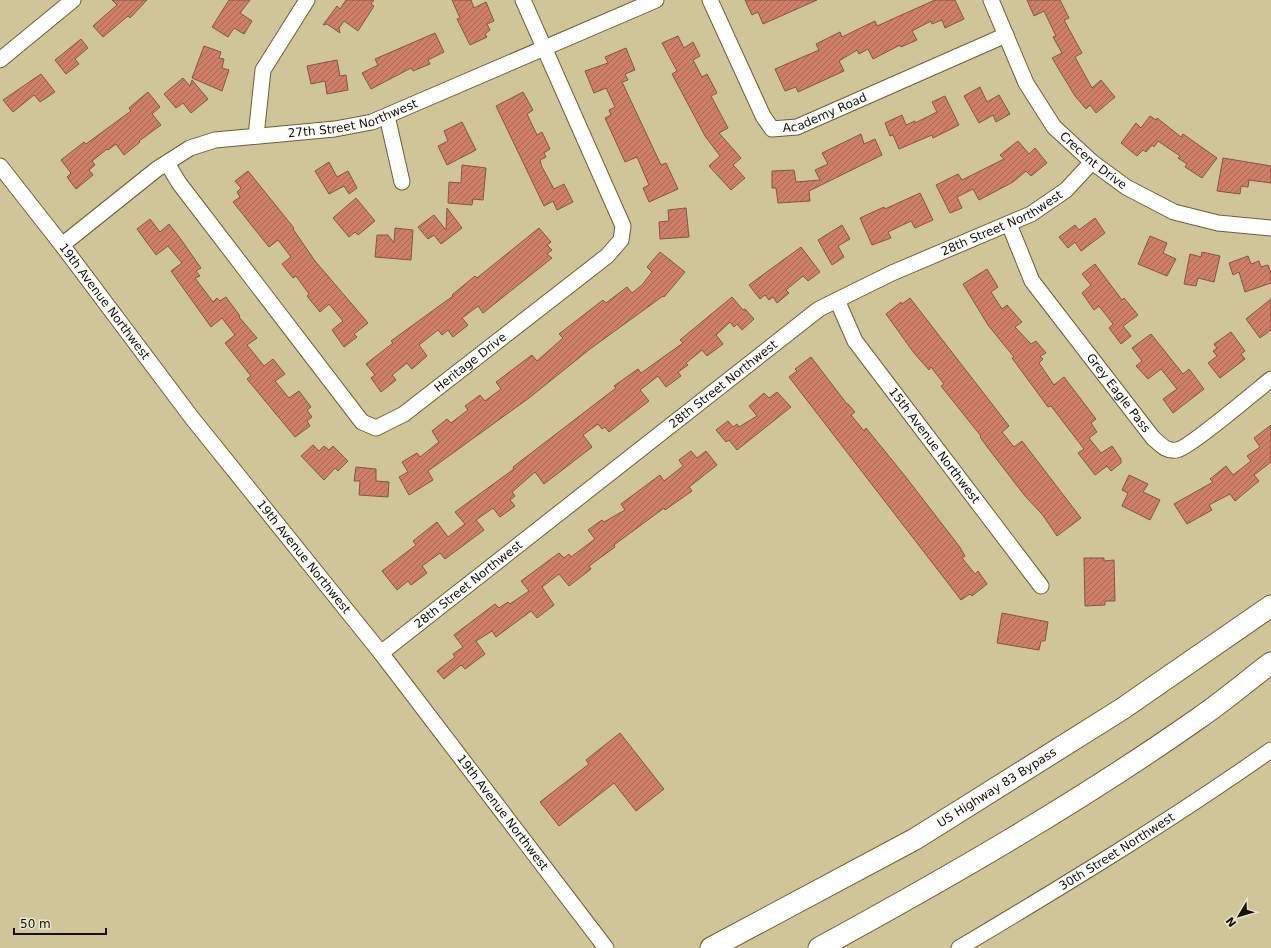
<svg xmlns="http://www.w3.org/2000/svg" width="1271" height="948" font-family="'DejaVu Sans',sans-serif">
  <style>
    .building { fill: url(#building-hatch); stroke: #81564a }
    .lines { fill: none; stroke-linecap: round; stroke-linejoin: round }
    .minor-casing { stroke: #6a6137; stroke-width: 17 }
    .highway-casing { stroke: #6a6137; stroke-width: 23 }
    .minor { stroke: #fff; stroke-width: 15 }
    .highway { stroke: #fff; stroke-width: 21 }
    .labels { text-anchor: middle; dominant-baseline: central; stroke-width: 3; stroke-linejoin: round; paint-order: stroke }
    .street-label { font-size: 12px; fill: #141002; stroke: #eae5cf }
  </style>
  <defs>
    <pattern id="building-hatch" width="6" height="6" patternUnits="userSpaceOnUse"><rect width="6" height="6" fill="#cf7f67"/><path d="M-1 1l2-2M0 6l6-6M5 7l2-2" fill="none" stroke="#a76753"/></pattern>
  </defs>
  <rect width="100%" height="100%" fill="#cfc598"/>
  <path class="building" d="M112,0H147L130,18L128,16L103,37L93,26L117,5Z
    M229,0H250L240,13L252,21L244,34L234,28L228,37L212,27Z
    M346,0H374L371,4L374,6L358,31L344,21L339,28L340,33L327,24L323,25L337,6L340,9Z
    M452,0H471L474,8L486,2L494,21L487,24L490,30L485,34L487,37L470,45L457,19L460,18Z
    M745,0H817L763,24L758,12L752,15Z
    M935,0H955L964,19L945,28L942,20L932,24L931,21L912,31L917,40L901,47L900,45L873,59L868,49L859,54L857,50L839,61L844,71L798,92L796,87L785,91L775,69L819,50L816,44L840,32L842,37L875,21L877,26Z
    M1027,0H1060L1069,18L1064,20L1082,53L1075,57L1092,88L1101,80L1115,97L1096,113L1090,105L1086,109L1075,96L1052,58L1062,53L1053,37L1056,36L1044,11L1034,16Z
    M435,33L444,52L428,60L430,64L413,71L411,68L371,89L362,73L378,65L375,59Z
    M678,36L684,48L693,42L700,56L693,60L702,77L707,74L717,93L711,96L728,128L719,133L741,158L733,165L745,178L731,190L709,166L720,156L705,136L672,74L677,71L662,43Z
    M81,39L88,48L75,59L79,64L66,74L55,60Z
    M204,46L221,52L219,58L224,59L222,68L229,70L222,91L192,78Z
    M626,48L635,70L625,74L628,80L622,82L661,165L666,163L678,189L649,202L643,188L649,185L637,157L625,162L605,118L611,115L609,110L615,107L606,88L594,93L585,71L608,63L605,57Z
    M337,60L340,76L346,75L348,90L327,94L325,81L311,84L307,66Z
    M41,74L55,92L40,102L34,95L13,112L3,100Z
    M183,78L190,86L192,80L208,99L191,113L183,103L176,108L164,94Z
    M980,87L987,102L999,95L1010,114L996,122L993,115L979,123L964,96Z
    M148,92L160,107L152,114L161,125L139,141L140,142L124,155L116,144L108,150L107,149L92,161L95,165L89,170L93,175L76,189L67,177L71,173L61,160L84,142L86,144L131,111L129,108Z
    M523,92L533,110L527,114L537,135L542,132L550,149L544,153L546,157L540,160L542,167L554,189L564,184L573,202L557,210L553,201L544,206L496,106Z
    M945,96L959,125L933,138L932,135L899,149L893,135L890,136L885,123L902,115L906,125L915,121V123L937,112L932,102Z
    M1150,116L1156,120L1157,118L1181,137L1183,134L1217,158L1202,178L1185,167L1187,164L1178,158L1180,156L1158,141L1154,147L1152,145L1146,152L1143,150L1137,156L1121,143L1136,123L1141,128Z
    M462,122L476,150L447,165L438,146L448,141L444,131Z
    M861,134L864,144L875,139L882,155L809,191L810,201L778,203L776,188H772V171L794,170L796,182L820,180L815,170L828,164L822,153Z
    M1018,141L1029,154L1035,148L1047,163L1031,176L1026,171L1013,182L979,200L973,189L957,197L962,208L950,213L936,185L958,174L962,180L1004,159L1000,155Z
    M1223,158L1271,166V183L1249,180L1248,187L1241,186L1240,194L1217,191Z
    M329,162L337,177L348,171L357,188L349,194L344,186L329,194L315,171Z
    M462,165L486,168L483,200L473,199L472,205L448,203L449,182L461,183Z
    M248,171L294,228L293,229L315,261L368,323L354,334L357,337L344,347L332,330L343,321L329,304L320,312L307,296L309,294L296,276L293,278L282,264L291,257L278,240L269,247L233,202L240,197L237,192L241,188L235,181Z
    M920,193L933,220L915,228L911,221L888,232L891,238L872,245L860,218L884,207L885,209Z
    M356,198L375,221L358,235L355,232L349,237L333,218Z
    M447,208L462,228L441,244L434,235L428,239L418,227L434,215L446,230Z
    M686,208L689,237L660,239L659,222L669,221L668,210Z
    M1095,218L1105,233L1081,251L1075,242L1068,248L1059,237L1075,225L1079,230Z
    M150,219L160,232L169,224L180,238L201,268L196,271L200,276L195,278L213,302L217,298L220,301L226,297L240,316L239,317L257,338L247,345L264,366L273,359L285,374L275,381L289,398L299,391L311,407L307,410L312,417L307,421L310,426L295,437L247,379L251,376L225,343L235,335L222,318L211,327L171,271L182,263L168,246L156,255L137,229Z
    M842,225L850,239L838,246L844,257L832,265L818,240Z
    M395,228L413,230L411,260L375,257L377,235H388L394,243Z
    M539,228L551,242L547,245L552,250L547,254L552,258L483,313L478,306L462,318L468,325L453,337L448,330L442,335L438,330L419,345L427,356L412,369L407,363L392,375L396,380L381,392L371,378L375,375L366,364L393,343L391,341L453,296L452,295L475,276L477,278Z
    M1150,236L1167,243L1163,253L1176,259L1167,276L1138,264Z
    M801,247L820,272L808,281L803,276L786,290L789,293L777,303L773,297L769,300L765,295L760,299L749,285Z
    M660,252L685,272L664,297L663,296L590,349L529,398L428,471L433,480L409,495L399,477L408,472L402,462L417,453L420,457L439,442L432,431L447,419L451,423L468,410L465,406L480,395L485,401L501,389L496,382L532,355L537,361L563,338L559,334L603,300L606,303L627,287L632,293L642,285L652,272L647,267Z
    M1202,252L1220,256L1214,282L1198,278L1196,286L1184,284L1190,254L1201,257Z
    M1248,256L1251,264L1259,261L1261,267L1268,265L1271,273V283L1245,292L1239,272L1233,275L1229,263Z
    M1095,264L1122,300L1124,298L1138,315L1123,326L1131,336L1121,344L1109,328L1113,324L1099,306L1094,310L1082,293L1091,285L1082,274Z
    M987,269L998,287L991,292L1002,309L1007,305L1022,322L1015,327L1031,344L1036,341L1046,353L1040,356L1043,359L1039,363L1054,385L1064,377L1096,419L1091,423L1097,432L1089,438L1101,453L1112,446L1121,459V463L1111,471L1107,466L1095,475L1078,453L1084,449L1051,406L1048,407L1012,358L1014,357L988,325L963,284Z
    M732,297L743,310L745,309L754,319L742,330L737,324L734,327L730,322L716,335L723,344L707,356L702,350L686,363L688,365L678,372L681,376L666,387L658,376L640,390L649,401L609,432L605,427L602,429L598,424L583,435L592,447L544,484L535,472L512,492L515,496L510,500L515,506L500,517L493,508L476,520L484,530L445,559L440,553L422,566L427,573L411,585L408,581L397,590L382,571L416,545L413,541L437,522L448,537L465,524L455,512L514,469L513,467L616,388L614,386L638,369L641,373L683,343L680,340Z
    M910,298L1009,426L1002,432L1014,447L1022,441L1081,518L1057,536L1042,514L1025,496L988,448L980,437L981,436L941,386L944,384L931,367L929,370L914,353L886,314L901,302L902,304Z
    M1271,299V330L1260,338L1246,319Z
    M1231,332L1245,351L1241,354L1245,359L1220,378L1208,363L1217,356L1213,351L1217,348L1214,344Z
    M1151,334L1183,374L1189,369L1204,389L1173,413L1163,399L1177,389L1161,369L1148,379L1136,366L1142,361L1132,348Z
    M811,357L847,404H848L855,412L851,415L864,431L866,428L905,476L959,546L965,556L962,558L975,574L978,571L987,584L972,596L970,594L961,600L789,377L797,371L795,369Z
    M777,392L791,407L737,450L729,440L726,442L716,430L728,421L733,427L737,424L739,427L757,416L749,406L764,393L769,398Z
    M1271,425V462L1254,475L1259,481L1235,501L1230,494L1209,505L1212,510L1187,524L1174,504L1213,482L1210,479L1226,466L1233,475L1251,461L1247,456L1260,447L1254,438Z
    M313,445L319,451L324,446L329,450L333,446L348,461L338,471L335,468L324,480L301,456Z
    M691,451L697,458L706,451L717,465L689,487L692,491L665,510L664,508L614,545L615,547L589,566L591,569L569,586L559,574L542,587L554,605L537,618L531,611L496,637L492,631L476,641L485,654L465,669L461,665L444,679L437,671L455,657L453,654L463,647L454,635L495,604L499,608L508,602L510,604L529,591L521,581L559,553L564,558L569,554L571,557L595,539L588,530L602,520L604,522L625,510L621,504L660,475L664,481L683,466L679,460Z
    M356,467L376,469V481L389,482L388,497L359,495L360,481H354Z
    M1129,475L1148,484L1143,492L1160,500L1150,520L1122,506L1128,493L1122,490Z
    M1084,558H1104V561L1114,560L1115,601H1105V605L1085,606Z
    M1002,613L1048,622L1045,641H1041L1039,650L997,643Z
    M620,733L664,789L636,811L614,783L559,826L540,802L589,764L586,760Z"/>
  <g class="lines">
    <g class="minor-casing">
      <g id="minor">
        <path id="s1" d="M710,0L763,116L772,129L797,127L1006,35"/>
        <path id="s2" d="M991,0L1026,83L1054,127L1092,162L1126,187L1174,212L1218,223L1271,228"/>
        <path d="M0,60L73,0"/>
        <path d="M387,116L402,182"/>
        <path d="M256,136L263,70L307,0"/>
        <path id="s3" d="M167,163L179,183L362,422L376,428L404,414L607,256L621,240L623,226L523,0"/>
        <path id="s4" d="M0,166L62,245L192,418L381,653L606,948"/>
        <path id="s5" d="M1009,224L1032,281L1153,438C1160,444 1166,452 1177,450C1189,448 1256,391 1271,379"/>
        <path id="s6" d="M62,245L157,169L190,148L215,140L335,129L372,122L656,0"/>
        <path id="s7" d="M837,300L855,341L1041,586"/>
        <path id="s8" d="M381,653L819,309L892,273L1031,214L1066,190L1092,162"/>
        <path id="s9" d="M959,948C1065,885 1170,821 1271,750"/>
      </g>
    </g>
    <g class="highway-casing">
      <g id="highway">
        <path id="s10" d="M711,948L915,839L1122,709L1271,606"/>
        <path d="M819,948C949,877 1078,803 1199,718C1224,701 1247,681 1271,663"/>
      </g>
    </g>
    <use href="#minor" class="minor"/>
    <use href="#highway" class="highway"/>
  </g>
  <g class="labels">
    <g class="street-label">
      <text stroke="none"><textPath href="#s1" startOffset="199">Academy Road</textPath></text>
      <text stroke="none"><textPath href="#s6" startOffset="327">27th Street Northwest</textPath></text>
      <text stroke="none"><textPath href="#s2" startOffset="194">Crecent Drive</textPath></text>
      <text stroke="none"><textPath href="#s8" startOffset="759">28th Street Northwest</textPath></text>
      <text stroke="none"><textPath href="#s4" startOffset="171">19th Avenue Northwest</textPath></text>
      <text stroke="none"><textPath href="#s3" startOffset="455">Heritage Drive</textPath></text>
      <text stroke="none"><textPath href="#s8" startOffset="435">28th Street Northwest</textPath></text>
      <text stroke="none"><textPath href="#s5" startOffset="203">Grey Eagle Pass</textPath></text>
      <text stroke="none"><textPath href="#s7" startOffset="176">15th Avenue Northwest</textPath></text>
      <text stroke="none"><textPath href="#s4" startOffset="495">19th Avenue Northwest</textPath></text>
      <text stroke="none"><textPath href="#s8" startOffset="111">28th Street Northwest</textPath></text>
      <text stroke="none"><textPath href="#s10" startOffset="328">US Highway 83 Bypass</textPath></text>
      <text stroke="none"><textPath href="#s4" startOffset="819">19th Avenue Northwest</textPath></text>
      <text stroke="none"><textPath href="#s9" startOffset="185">30th Street Northwest</textPath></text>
    </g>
  </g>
  <g transform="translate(1239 916) rotate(232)" stroke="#eae5cf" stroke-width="3" paint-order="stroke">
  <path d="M0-3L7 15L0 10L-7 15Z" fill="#141002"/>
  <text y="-6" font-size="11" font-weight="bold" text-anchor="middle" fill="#141002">N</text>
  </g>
  <path d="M14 928v6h92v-6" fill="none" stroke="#141002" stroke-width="2"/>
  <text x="20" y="928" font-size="12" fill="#141002" stroke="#eae5cf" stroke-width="3" paint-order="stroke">50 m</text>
</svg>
